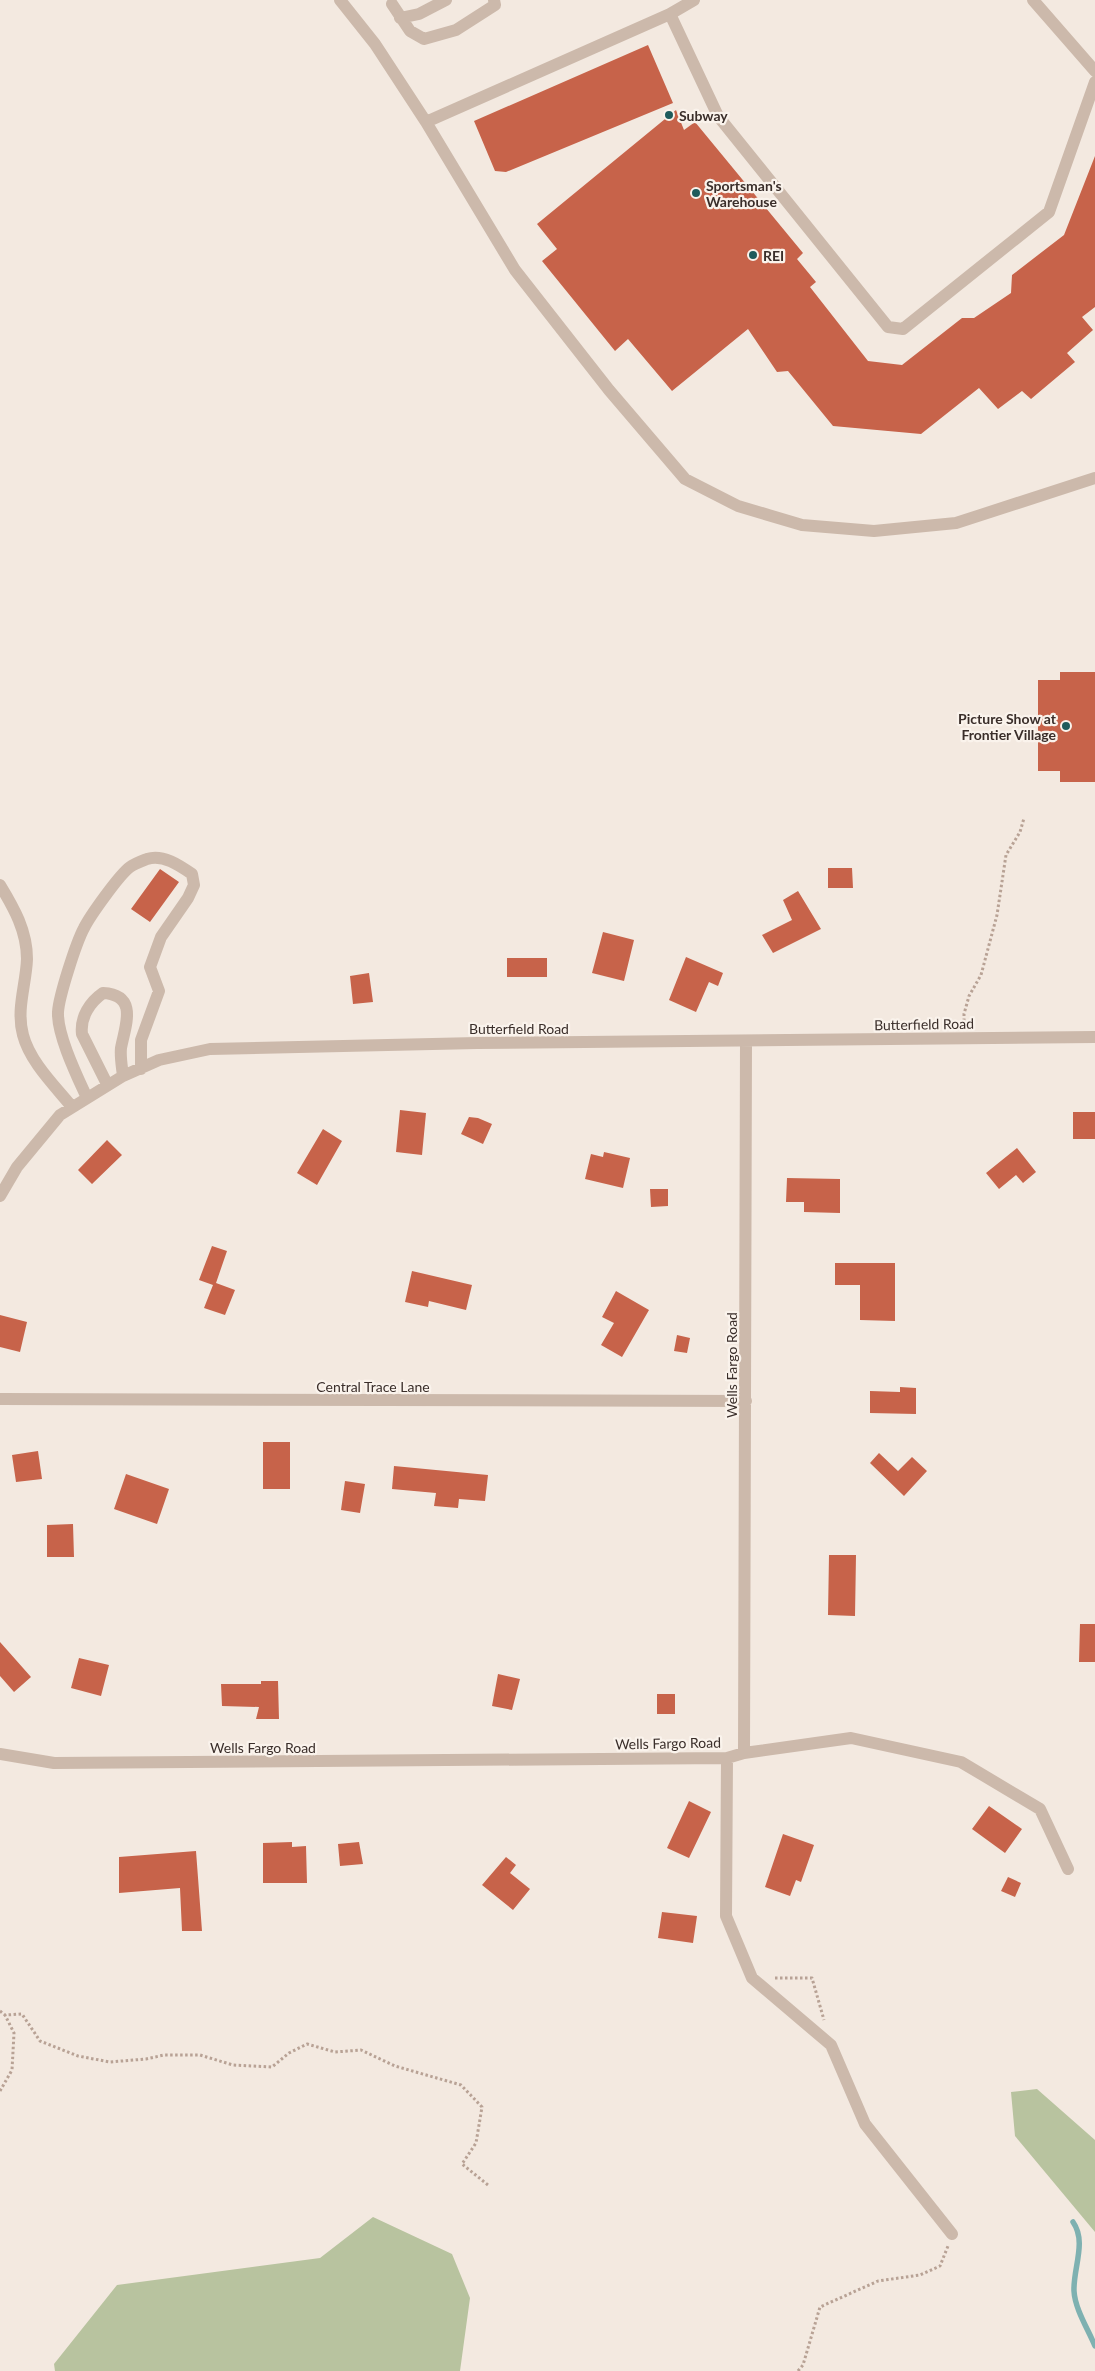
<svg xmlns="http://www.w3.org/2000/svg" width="1095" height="2371" font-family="Lato,sans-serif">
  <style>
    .green { fill: #b8c39f }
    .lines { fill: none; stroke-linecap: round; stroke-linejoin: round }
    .stream { stroke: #7eb1b1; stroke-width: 5.5 }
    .building { fill: #c7634a }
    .path { stroke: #b8a295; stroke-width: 3; stroke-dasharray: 2.5 2.5; stroke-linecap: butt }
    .minor { stroke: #ccb9ab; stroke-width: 12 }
    .poi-dot { fill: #1f5b5c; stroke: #faf3ec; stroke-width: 2 }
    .labels { text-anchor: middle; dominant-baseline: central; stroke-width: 4.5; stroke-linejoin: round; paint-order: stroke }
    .poi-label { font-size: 14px; font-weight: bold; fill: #3a2e2a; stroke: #faf3ec; text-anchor: start }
    .street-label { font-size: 14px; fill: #3a2e2a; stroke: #faf3ec }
  </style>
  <rect width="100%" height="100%" fill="#f3e9e0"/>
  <path class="green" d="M1037,2089L1095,2140V2232L1015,2136L1011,2092Z
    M373,2217L452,2254L470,2298L460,2371H55L54,2364L117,2285L320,2258Z"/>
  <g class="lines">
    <path class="stream" d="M1073,2222C1087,2242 1073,2268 1074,2291C1075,2309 1088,2329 1095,2346"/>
  </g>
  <path class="building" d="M648,45L673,103L506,172L495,171L474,121Z
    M676,110L684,130L695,122L803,253L797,259L816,282L810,287L868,361L902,365L962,318H974L1011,293L1012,275L1064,235L1095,156V307L1082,317L1093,330L1067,353L1075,362L1031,399L1022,391L998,409L979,388L921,434L833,426L788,371L777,372L748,329L672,391L628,339L615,351L542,261L557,249L537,224Z
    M1060,672H1095V782H1060V771H1038V680H1060Z
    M828,868H852L853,888H828Z
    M160,869L179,882L150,922L131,909Z
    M798,891L821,929L773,953L762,935L792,920L783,900Z
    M603,932L634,940L624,981L592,973Z
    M686,957L723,973L718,986L709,982L696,1012L669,1000Z
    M507,958H547V977H507Z
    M369,973L373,1002L353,1004L350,976Z
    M400,1110L426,1113L422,1155L396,1152Z
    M1073,1112H1095V1139H1073Z
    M469,1117L478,1118L492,1124L483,1144L461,1134Z
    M323,1129L342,1141L317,1185L297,1173Z
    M107,1140L122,1155L92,1184L78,1170Z
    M1017,1148L1036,1172L1023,1183L1016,1175L999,1189L986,1173Z
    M604,1152L630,1158L623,1188L585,1179L591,1154L603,1157Z
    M787,1178L840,1179V1213L804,1212V1202H786Z
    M650,1189H668V1206L651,1207Z
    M212,1246L227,1251L216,1283L235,1290L225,1315L204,1308L213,1285L199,1280Z
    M835,1263H895V1321L860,1320V1285H835Z
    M412,1271L472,1285L466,1310L429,1301L428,1307L405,1302Z
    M616,1291L649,1310L622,1357L601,1345L614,1323L602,1317Z
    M0,1315L27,1322L20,1352L0,1347Z
    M677,1335L690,1338L687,1353L674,1351Z
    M900,1387L916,1388V1414L870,1413V1391L900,1392Z
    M263,1442H290V1489H263Z
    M38,1451L42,1479L16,1482L12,1455Z
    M879,1453L898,1471L912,1457L927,1471L904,1496L870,1463Z
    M394,1466L488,1475L485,1501L459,1499L458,1508L434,1506L436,1493L392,1489Z
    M126,1474L169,1489L157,1524L114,1509Z
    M345,1481L365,1484L360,1513L341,1510Z
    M73,1524L74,1557H47V1525Z
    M829,1555H856L855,1616L828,1615Z
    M1080,1624H1095V1662H1079Z
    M0,1642L31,1677L14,1692L0,1676Z
    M79,1658L109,1665L101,1696L71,1688Z
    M498,1674L520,1679L512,1710L492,1706Z
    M261,1681H278L279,1719H256L259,1707L222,1706L221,1684H261Z
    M657,1694H675V1714H657Z
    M689,1801L711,1812L689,1858L667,1848Z
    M989,1806L1022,1829L1005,1853L972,1829Z
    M783,1834L814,1845L801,1882L796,1880L790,1896L765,1887Z
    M292,1842V1847L306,1846L307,1883H263V1843Z
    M359,1842L363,1864L340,1866L338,1844Z
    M196,1851L202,1931H182L180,1888L119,1893V1857Z
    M506,1857L516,1865L510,1873L530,1889L513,1910L482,1885Z
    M1008,1877L1021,1883L1015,1897L1001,1891Z
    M662,1912L697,1916L693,1943L658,1938Z"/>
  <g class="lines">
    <path class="path" d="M964,1026V1014L969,996L981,975L997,915L1006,855L1020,832L1024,818
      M775,1978H812L824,2020
      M0,2011L5,2015L22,2014L40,2041L78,2056L110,2062L146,2059L164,2055H200L233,2065L272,2067L289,2053L307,2044L335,2052L361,2050L395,2066L461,2085L482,2107L476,2143L462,2164L488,2185
      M0,2091L12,2070L14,2033L5,2015
      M798,2371L803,2365L820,2307L878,2281L920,2275L940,2266L948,2246"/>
    <path class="minor" d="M340,0L375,44L426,122L515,270L609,390L685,479L738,506L802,525L874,531L956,523L1095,478
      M694,0L670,14L718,116L888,327L903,329L1049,212L1095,82
      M1033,0L1095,71
      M392,4L410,31L424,39L456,30L495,5L494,0
      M400,18L419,14L446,0
      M426,122L670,14
      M0,885C14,908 27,931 27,959C26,985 16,1009 23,1035C30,1062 55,1086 72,1107
      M107,1084L82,1034C80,1017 90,1002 103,993C139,995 125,1026 121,1048C120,1057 122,1067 123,1076
      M87,1098C77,1076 57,1035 58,1012C59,996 76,943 84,928C90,916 119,875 130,867C134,864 142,861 147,859C163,854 179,865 192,874L194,885L188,898L161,937L150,967L159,991L141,1040V1069
      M0,1196L17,1167L60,1115L123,1076L159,1060L210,1049L477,1043L1095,1037
      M0,1399L746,1401
      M744,1753L746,1041
      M0,1754L54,1763L727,1758L744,1753L851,1738L961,1762L1040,1809L1068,1869
      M727,1758L726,1916L752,1978L831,2045L865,2124L952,2234"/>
  </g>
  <g class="poi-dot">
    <circle cx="669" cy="115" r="5"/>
    <circle cx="696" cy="193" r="5"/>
    <circle cx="753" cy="255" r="5"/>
    <circle cx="1066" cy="726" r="5"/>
  </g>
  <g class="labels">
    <g class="poi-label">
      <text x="679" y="115">Subway</text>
      <text x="706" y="185">Sportsman's<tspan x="706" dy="16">Warehouse</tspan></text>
      <text x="763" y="255">REI</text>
      <text x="1056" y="718" text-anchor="end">Picture Show at<tspan x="1056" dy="16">Frontier Village</tspan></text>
    </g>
    <g class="street-label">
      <text transform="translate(924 1024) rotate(-1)">Butterfield Road</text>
      <text x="519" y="1028">Butterfield Road</text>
      <text transform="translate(731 1365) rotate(-90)">Wells Fargo Road</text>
      <text x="373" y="1386">Central Trace Lane</text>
      <text transform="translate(668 1743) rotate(-1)">Wells Fargo Road</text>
      <text x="263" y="1747">Wells Fargo Road</text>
    </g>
  </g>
</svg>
